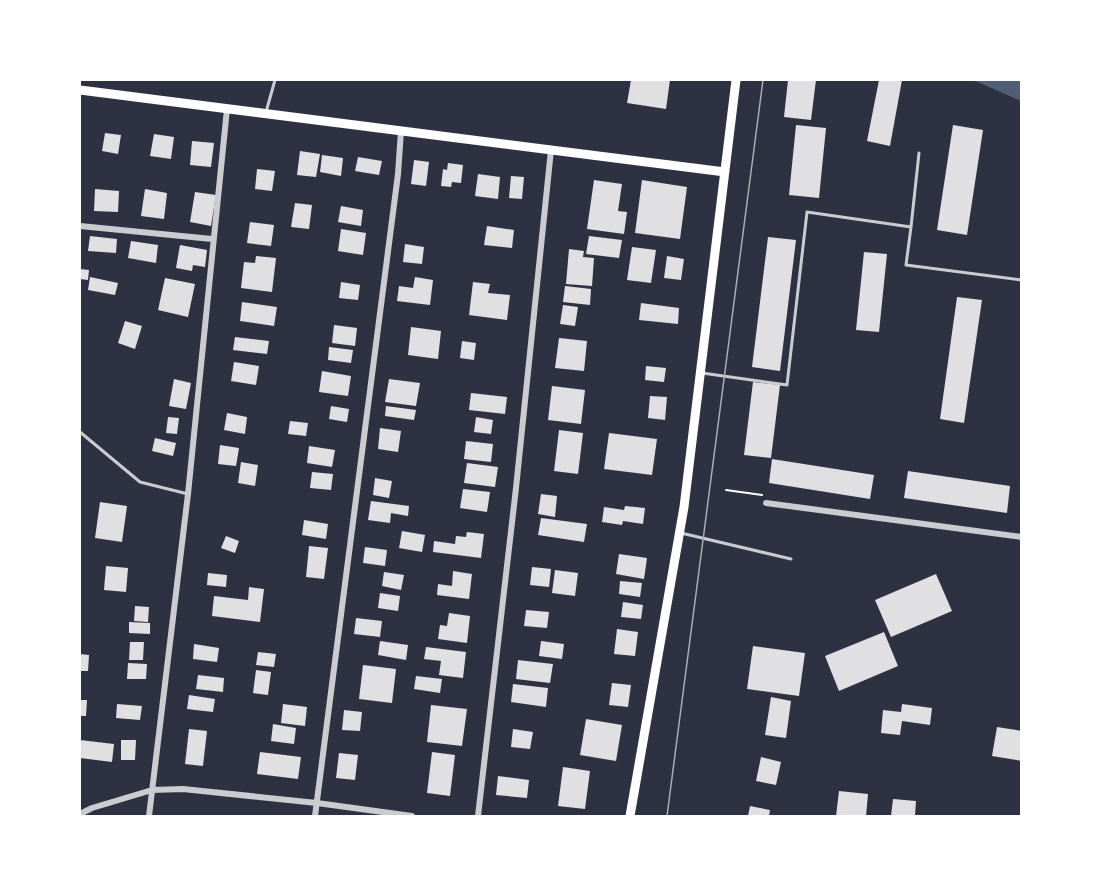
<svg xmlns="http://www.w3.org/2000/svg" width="1101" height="896" font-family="Manrope,sans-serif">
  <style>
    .water { fill: #4f5d75 }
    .building { fill: #e0e0e3 }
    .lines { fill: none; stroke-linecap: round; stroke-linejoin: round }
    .path { stroke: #fff; stroke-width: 2 }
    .service { stroke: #caccd0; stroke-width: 3 }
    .minor { stroke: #caccd0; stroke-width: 6 }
    .secondary { stroke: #fff; stroke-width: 9 }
    .tram { stroke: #abadb3; stroke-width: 1.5 }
  </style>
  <rect width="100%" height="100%" fill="#2d3142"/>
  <path class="water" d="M973,80H1021V101Z"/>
  <path class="building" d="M631,80H670L666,109L627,103Z
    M788,80H816L811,120L784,117Z
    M879,80H902L890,146L867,141Z
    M796,125L826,128L819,198L789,195Z
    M953,125L983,130L967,235L937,230Z
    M105,133L121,135L118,154L102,151Z
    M154,134L174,137L171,159L150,156Z
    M192,141L214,143L211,167L190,165Z
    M300,151L320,154L316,177L297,175Z
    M322,155L343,158L341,176L320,172Z
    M358,157L382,161L379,175L355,171Z
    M414,160L429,162L426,186L411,184Z
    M448,163L463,165L461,183L452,182L451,187L441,186L443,169L447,170Z
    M257,169L275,171L272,191L255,189Z
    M478,174L500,177L498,199L475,196Z
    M511,176L524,177L522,199L509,198Z
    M594,180L622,184L618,211L627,212L624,234L587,229Z
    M642,180L687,187L680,239L635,233Z
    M95,189L119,191L118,212L94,211Z
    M145,189L167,193L164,219L141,216Z
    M195,192L216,195L211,226L190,222Z
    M295,203L312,205L309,229L291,227Z
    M341,206L363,210L361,226L338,222Z
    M250,222L274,225L271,246L247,243Z
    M487,226L514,230L512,248L484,245Z
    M341,229L366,233L363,255L338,251Z
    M90,236L117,239L116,253L88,251Z
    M589,236L622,240L619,258L586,254Z
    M768,237L796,240L780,371L752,367Z
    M131,241L158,245L156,263L128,258Z
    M405,244L424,247L422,264L403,262Z
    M180,245L207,250L205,267L193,265L192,271L176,268Z
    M632,247L656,250L651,283L627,280Z
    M569,249L584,251L583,257L594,258L592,286L566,284Z
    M864,252L887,254L879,332L856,330Z
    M256,256L276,258L272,292L241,288L244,262L255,263Z
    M667,256L684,259L681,280L664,278Z
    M80,269L89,270L88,280L80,279Z
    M90,277L118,283L115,295L88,290Z
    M415,277L433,280L430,305L397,301L399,286L413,288Z
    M165,278L195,284L188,317L158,310Z
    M341,282L360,285L358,300L339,298Z
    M473,282L490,284L488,293L510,295L507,320L469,315Z
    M565,286L591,289L590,305L563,302Z
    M957,297L982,300L964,423L940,419Z
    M242,302L277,307L274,326L240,321Z
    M641,303L679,308L678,324L639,320Z
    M563,305L578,307L575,326L560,324Z
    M125,321L142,326L135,349L118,343Z
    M334,325L357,328L355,346L332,343Z
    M411,327L441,331L438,359L408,355Z
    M235,337L269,341L267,354L233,350Z
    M559,338L587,341L584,371L555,368Z
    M462,341L476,343L474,360L460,358Z
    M329,347L353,350L351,363L328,360Z
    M234,362L259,366L256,385L231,381Z
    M646,366L666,368L664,382L645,380Z
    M322,371L351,376L348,396L319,392Z
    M174,379L191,383L186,409L169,406Z
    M389,379L420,383L416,406L385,402Z
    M753,382L780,385L771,458L744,455Z
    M552,386L585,390L581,424L548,420Z
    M471,393L507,397L505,414L469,410Z
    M650,396L667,397L665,420L648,418Z
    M331,406L349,409L347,422L329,419Z
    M386,406L416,410L414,420L385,416Z
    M227,413L247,417L245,434L224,430Z
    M168,417L179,418L177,434L166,433Z
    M476,417L493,420L491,434L474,432Z
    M290,421L308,423L306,436L288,434Z
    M380,428L401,431L398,452L378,449Z
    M559,430L583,433L578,474L554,471Z
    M609,433L657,439L652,475L604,469Z
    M155,438L176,443L173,456L152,451Z
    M466,441L493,444L491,462L464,459Z
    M220,445L239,448L236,466L218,464Z
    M309,446L335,450L332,467L307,463Z
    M772,459L874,475L870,499L769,483Z
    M241,462L258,465L255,486L238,483Z
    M467,463L498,467L495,487L464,483Z
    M908,471L1010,486L1007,513L904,498Z
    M312,472L333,474L331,490L310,488Z
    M375,478L392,481L389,498L373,495Z
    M463,489L490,492L487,512L460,508Z
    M541,494L557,496L555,517L538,514Z
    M371,501L409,506L408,516L391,513L390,523L368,520Z
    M100,502L127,506L122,542L95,538Z
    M625,506L645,508L643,524L623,521L622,525L602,522L604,507L624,510Z
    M541,518L587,524L584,542L538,535Z
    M304,520L328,524L326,539L302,535Z
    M402,531L425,535L422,552L399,548Z
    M467,532L484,534L481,558L433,552L434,541L455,544L456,536L466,537Z
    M226,536L239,541L235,553L221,548Z
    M309,546L328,548L324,579L306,577Z
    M365,547L387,550L385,566L363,563Z
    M619,554L647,558L644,579L616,574Z
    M106,566L128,568L126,592L104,590Z
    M532,567L551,569L549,587L530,585Z
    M555,570L578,573L575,596L552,593Z
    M453,571L472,574L469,599L437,595L438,584L452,586Z
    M384,572L404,575L401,590L382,586Z
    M208,573L227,575L226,587L207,585Z
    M936,574L952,611L891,637L875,600Z
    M620,581L642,583L640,597L619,594Z
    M249,587L264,589L260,622L212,616L214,596L248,600Z
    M380,593L400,596L398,611L378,608Z
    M623,602L643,605L641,619L621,617Z
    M135,606L149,607L148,622L134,621Z
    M526,610L549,612L547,628L524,626Z
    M449,613L470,616L467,643L438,639L440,625L447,626Z
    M356,618L382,621L380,637L354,634Z
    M129,622L150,623V634L129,633Z
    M617,629L638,632L635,656L614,654Z
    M884,632L898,666L839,691L825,656Z
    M380,641L408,645L406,660L378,655Z
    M541,641L564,644L562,659L539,656Z
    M130,642H144L143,660H129Z
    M194,644L219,648L217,662L193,659Z
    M753,646L805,653L799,696L747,689Z
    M426,647L466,652L463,678L439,675L441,661L424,659Z
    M258,652L276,654L274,667L256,665Z
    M80,654L89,655L88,671H80Z
    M518,660L553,664L550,683L516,679Z
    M128,663L147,664L146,679H127Z
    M363,665L396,669L392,703L359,699Z
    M256,670L271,672L268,695L253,693Z
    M198,675L224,678L223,692L196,689Z
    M416,676L442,679L440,693L414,689Z
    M612,683L631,685L628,707L609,705Z
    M513,684L548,688L546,707L511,702Z
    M189,695L215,699L213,712L187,709Z
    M771,697L791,701L786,738L765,735Z
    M80,700H87L86,716H80Z
    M117,704L142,706L140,720L116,718Z
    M283,704L307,707L305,726L281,723Z
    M902,704L932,708L930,725L902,721L900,735L881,733L883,710L901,712Z
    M431,705L467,709L462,746L427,742Z
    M344,710L362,712L360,731L342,730Z
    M586,719L622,725L616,761L580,755Z
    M273,724L296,728L294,744L271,741Z
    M997,727L1022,731V761L992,756Z
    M189,729L207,731L203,766L185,764Z
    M513,729L533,732L530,749L511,747Z
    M80,740L114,744L112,762L80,758Z
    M121,740H136L135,760H121Z
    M260,752L301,757L298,779L257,774Z
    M432,752L455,755L450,796L427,793Z
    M339,753L358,755L355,780L336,778Z
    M761,757L781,762L776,785L756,781Z
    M563,767L590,771L585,809L558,806Z
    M498,776L529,780L527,798L496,795Z
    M839,791L868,794L866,816H836Z
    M893,799L916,801L915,816H891Z
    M750,806L770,810L769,816H748Z"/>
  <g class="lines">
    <path class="path" d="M726,490L762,495"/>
    <path class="service" d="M266,112L275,80
      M911,227L919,153
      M702,373L787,385L807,212L911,227L906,265L1022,280
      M80,432L140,482L188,494
      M681,533L791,559"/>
    <path class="minor" d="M80,226L212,239
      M766,503L1022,537
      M80,814L92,808L152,790L183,789L317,803L412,816
      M149,816L188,494L227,109
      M315,816L398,174L401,131
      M478,816L516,488L551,150"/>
    <path class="secondary" d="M80,90L725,172
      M630,816L684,507L736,80"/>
    <path class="tram" d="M667,816L763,80"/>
  </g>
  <rect width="1101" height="896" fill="none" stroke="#ffffff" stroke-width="162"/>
</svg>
